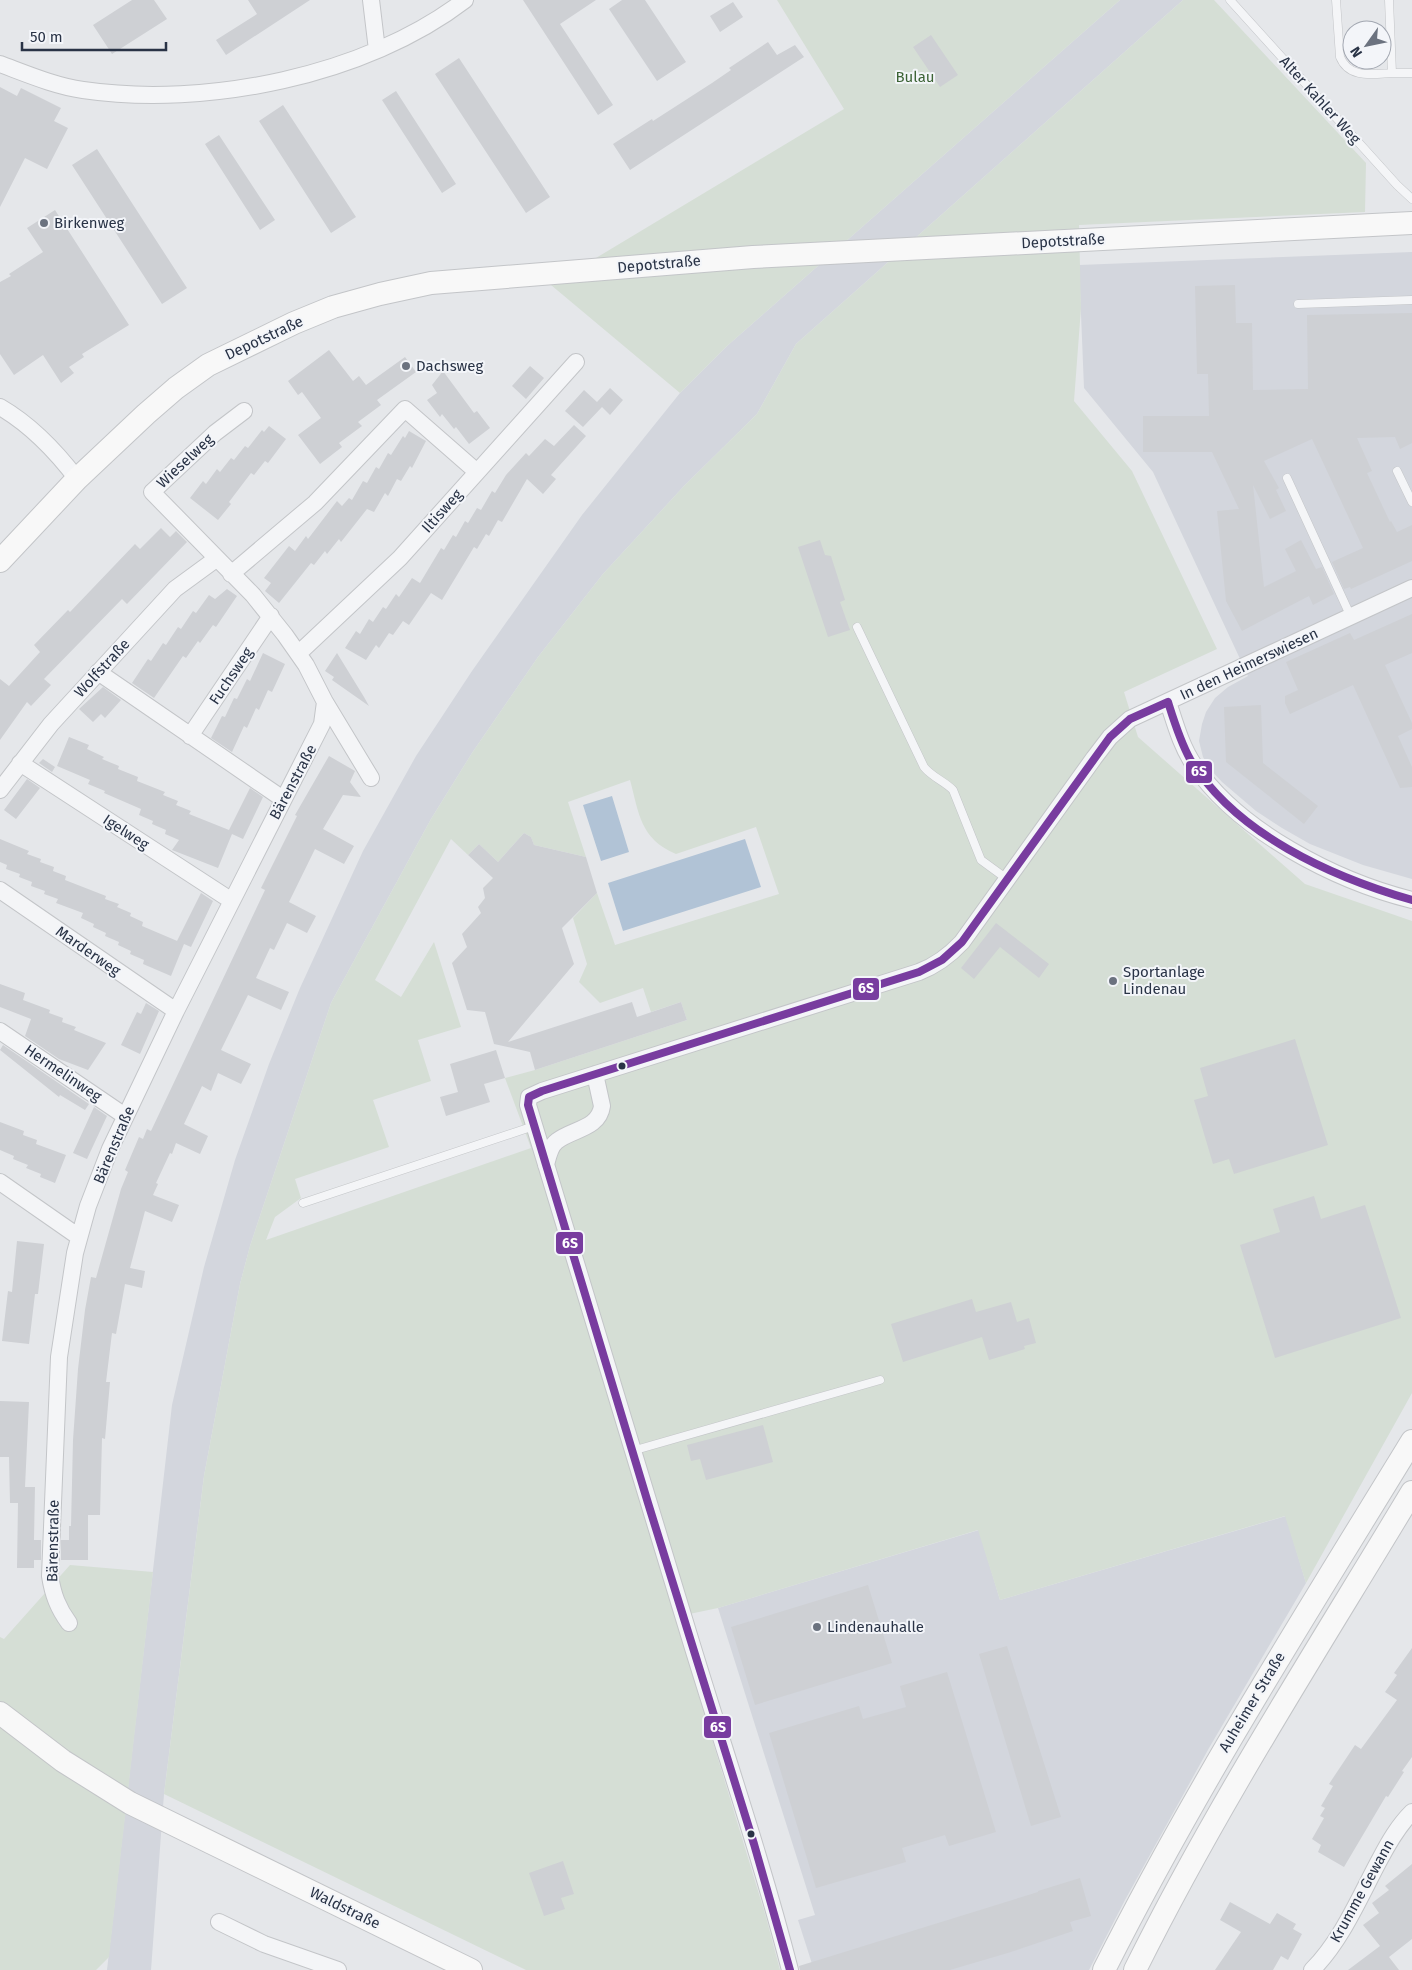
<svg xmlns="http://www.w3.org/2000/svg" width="1412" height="1970" font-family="'Fira Sans',sans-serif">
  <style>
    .built { fill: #d3d6dd }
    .green { fill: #d5ded5; fill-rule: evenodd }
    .water { fill: #b1c3d6 }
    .building { fill: #ced0d4 }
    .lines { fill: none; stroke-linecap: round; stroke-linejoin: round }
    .service-casing { stroke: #c3c5c8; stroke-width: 9 }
    .minor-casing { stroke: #c3c5c8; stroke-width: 18 }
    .secondary-casing { stroke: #c3c5c8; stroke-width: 24 }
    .service { stroke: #f4f5f7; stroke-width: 8 }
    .minor { stroke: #f4f5f7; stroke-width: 16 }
    .secondary { stroke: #f8f8f8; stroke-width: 22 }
    .bus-1-casing { stroke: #f3f5f9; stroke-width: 11 }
    .bus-1 { stroke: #783c9f; stroke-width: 8 }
    .poi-dot { fill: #6b727f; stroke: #f3f5f9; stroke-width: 2 }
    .bus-dot { fill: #293346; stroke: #f3f5f9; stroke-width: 2 }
    .labels { text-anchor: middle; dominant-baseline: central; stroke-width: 4; stroke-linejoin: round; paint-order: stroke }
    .park-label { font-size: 15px; fill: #3c6335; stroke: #f3f5f9 }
    .street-label { font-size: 15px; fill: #293346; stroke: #f3f5f9 }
    .poi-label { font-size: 15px; fill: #293346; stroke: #f3f5f9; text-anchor: start }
    .line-badge { stroke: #f3f5f9; stroke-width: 2 }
    .badge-label { font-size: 14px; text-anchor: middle; font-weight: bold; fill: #fff }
  </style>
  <rect width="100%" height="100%" fill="#e5e7ea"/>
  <path class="built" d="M1120,0H1183L796,344L757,414L684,486L603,574L538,657L472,753L431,819L331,1003L250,1246L240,1284L204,1476L164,1794L151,1970H107L172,1405L204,1267L235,1160L269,1064L300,988L363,851L416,756L472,671L582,515L680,393L727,346Z
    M1412,252V879L1363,865L1310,844L1282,828L1256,811L1222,782L1209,768L1203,757L1199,741L1202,724L1206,712L1215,698L1228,687L1248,676L1153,472L1084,388L1079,265Z
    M1286,1516L1306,1583L1209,1748L1125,1900L1089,1970H814L798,1920L815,1915L718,1608L979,1530L1000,1600Z"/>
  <path class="green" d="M777,0H1120L727,346L680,393L551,285L844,109Z
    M1183,0H1214L1366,163L1365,212L1079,225L1081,308L1074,401L1132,471L1217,649L1124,692L1138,737L1305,884L1412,921V1393L1306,1583L1285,1516L1000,1600L978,1530L718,1608L675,1617L766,1917L780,1970H526L164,1794L204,1476L240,1284L250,1246L331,1003L431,819L472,753L538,657L603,574L684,486L757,414L796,344ZM630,780C639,813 640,839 676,854L756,827L779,894L615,945L597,893L573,918L587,964L579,982L600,1003L643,988L651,1012L681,1002L687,1020L535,1070L505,1078L531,1148L266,1240L275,1217L301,1198L295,1179L389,1147L373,1100L431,1081L418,1040L461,1027L434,942L401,997L375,980L451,839L468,855L479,844L498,862L524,833L531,837L534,845L586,857L568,802Z
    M70,1565L153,1572L109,1957L96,1970H0V1637L4,1639Z"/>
  <path class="water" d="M612,796L629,852L601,861L583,805Z
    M745,839L761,887L623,931L608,883Z"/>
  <path class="building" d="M132,0H154L167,19L112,54L93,25Z
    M248,0H310L226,55L216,40L257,14Z
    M523,0H596L560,24L613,105L598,115Z
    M622,0H645L686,62L657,81L609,9Z
    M733,2L743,17L720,32L710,16Z
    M931,35L958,75L940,87L913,47Z
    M768,42L777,55L795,45L804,57L630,170L613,144L652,119L653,121L712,83L731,70L729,68Z
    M459,58L550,197L526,213L435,74Z
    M0,87L17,96L21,88L61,108L54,121L68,128L47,169L25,158L0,207Z
    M396,91L456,184L442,193L382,100Z
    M283,105L356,217L331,233L259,121Z
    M219,135L275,220L260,230L205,144Z
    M97,149L187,288L162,304L72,165Z
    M55,210L129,325L82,354L84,357L69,367L74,373L61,383L43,355L14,375L0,354V282L11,276L9,274L43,252L27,228Z
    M1235,285L1236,323H1252L1253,390L1308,389L1307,315L1412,313V443L1400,449L1395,437L1357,438L1372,471L1367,473L1390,522L1391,521L1397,532L1412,525V561L1351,589L1350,587L1344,589L1332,562L1363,548L1312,439L1264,461L1279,488L1276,490L1286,511L1270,519L1253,485L1264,587L1296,571L1285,549L1301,540L1316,569L1322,567L1334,594L1313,605L1309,596L1242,631L1226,601L1217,511L1239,509L1212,452H1143V416H1209L1208,374H1197L1195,286Z
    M329,350L353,381L359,376L366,385L405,357L416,372L377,400L381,405L358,422L362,426L339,443L342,447L320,464L298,435L321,418L302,392L298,395L288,381Z
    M530,366L544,378L526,399L512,386Z
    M443,371L474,413L477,411L490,428L469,444L456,427L454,429L442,414L440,417L427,400L437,393L432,385Z
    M610,388L623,400L610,415L602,407L583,427L565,411L584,390L597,402Z
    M574,425L586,436L551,475L556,479L543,494L527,479L502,522L498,520L489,536L486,534L477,549L474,547L442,600L431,593L409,625L403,621L393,635L389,633L379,648L376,645L366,660L345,648L356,631L360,634L369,619L373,622L383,607L386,609L396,594L399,597L412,578L420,583L441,548L444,550L453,535L456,537L465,521L468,523L477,508L481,510L492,491L495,493L506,475L526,453L529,456L545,439L554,446Z
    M269,426L286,439L268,463L265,461L254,475L251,473L229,502L231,504L218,520L190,498L203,481L206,484L217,469L220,472L231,458L234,460L245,446L248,448L262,430L264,432Z
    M409,431L426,441L412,468L410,466L401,481L397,479L388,496L385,493L374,512L367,509L341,542L339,539L327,554L325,551L314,565L311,563L279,603L265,591L271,583L264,578L289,546L295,551L306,536L308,539L337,501L342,506L349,498L352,500L363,481L367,483L376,467L379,469L388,453L391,455L403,436L405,438Z
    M161,528L170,537L176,531L187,542L127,604L122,599L44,679L51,685L31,706L27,702L0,740V679L9,686L40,652L34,645L68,610L70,612L135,544L140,549Z
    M820,540L825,555L831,556L845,600L840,602L850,630L828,637L798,547Z
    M227,589L237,596L216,627L213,625L200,643L198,641L186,658L183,656L154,698L132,683L148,659L151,661L163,643L166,645L178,627L181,629L193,611L196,613L209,595L215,599Z
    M1412,614V653L1385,665L1412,723V729L1398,736L1412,767V787L1400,788L1353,685L1290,714L1285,703V696L1298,690L1286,662L1350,633L1354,640Z
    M263,653L285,664L272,692L268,690L259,710L256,708L247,728L244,726L232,752L211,738L222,716L225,717L234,698L237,699L247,679L250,681Z
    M337,653L364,697L369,706L332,680L334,677L325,671Z
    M103,687L121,700L105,718L101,714L93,722L79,709Z
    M1261,705L1263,763L1318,806L1304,824L1226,762L1224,707Z
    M69,737L89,745L87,749L104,757L102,759L119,766L118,769L138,777L137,781L165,792L163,795L178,801L176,805L191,811L189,814L229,830L250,788L263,797L243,839L232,834L218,868L172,850L179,840L165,834L166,830L152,824L153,821L139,815L141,809L104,793L105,791L88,784L90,780L57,766Z
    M329,756L355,771L350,782L361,797L343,795L323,829L354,846L344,864L315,849L289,902L316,916L307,933L287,923L274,950L270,948L256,978L289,992L281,1010L248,995L221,1050L251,1064L241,1084L218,1073L211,1091L202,1086L184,1124L208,1136L200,1154L176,1143L172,1154L170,1153L156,1183L158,1184L153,1195L179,1205L172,1222L145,1211L130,1268L145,1271L142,1288L125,1284L116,1334L112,1333L106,1382H110L105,1439L102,1438L100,1515H88V1560H61V1540H69V1526H71L73,1440L78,1369L85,1310L91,1277L96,1278L121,1189L128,1172L125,1170L139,1137L143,1139L147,1129L151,1131L265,890L261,888L297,816L295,815Z
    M43,759L55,767L52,772L39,763Z
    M27,779L40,788L16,819L4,810Z
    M524,833L531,837L534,845L586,857L597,893L562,928L574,964L508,1042L632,1002L637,1017L681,1002L687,1020L535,1070L530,1052L494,1044L485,1012L467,1010L452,963L467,947L462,934L481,913L478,907L485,898L483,888L493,878L468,855L479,844L498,862Z
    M0,839L29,851L27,854L41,859L40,862L54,867L53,871L66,876L65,880L106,896L105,899L119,904L117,907L131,913L130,916L143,922L142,926L182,943L177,941L201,893L213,901L191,947L184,944L171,976L143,964L144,960L130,954L131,951L118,945L119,942L105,936L106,933L93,927L94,924L81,918L83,913L56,903L58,899L44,894L45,891L31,886L32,882L19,877L20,874L6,869L7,865L0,862Z
    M996,923L1049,964L1039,978L1000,947L974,979L961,968Z
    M0,984L25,993L23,1000L50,1010L49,1013L63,1018L62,1022L76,1027L74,1030L106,1043L88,1070L59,1059L25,1036L31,1019L0,1007Z
    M146,1003L159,1011L140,1054L121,1045L137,1012L141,1014Z
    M1295,1039L1328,1145L1234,1174L1229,1159L1213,1164L1194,1100L1208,1096L1200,1068Z
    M3,1045L89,1104L85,1110L60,1095L59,1097L0,1050Z
    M496,1050L505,1078L484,1084L490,1102L446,1116L440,1097L458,1092L450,1064Z
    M94,1107L107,1116L87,1159L73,1153Z
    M0,1122L24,1131L23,1135L37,1140L36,1144L66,1155L55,1183L40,1177L41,1174L26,1168L28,1165L13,1159L14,1156L0,1150Z
    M1314,1196L1321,1219L1365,1205L1401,1318L1275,1358L1240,1245L1280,1232L1273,1209Z
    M17,1241L44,1244L38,1294H35L29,1344L2,1341L8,1291L12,1292Z
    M972,1299L976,1312L1011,1302L1017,1322L1029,1318L1036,1343L1024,1346L1025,1349L989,1360L982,1337L903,1362L891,1324Z
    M0,1401L29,1402L25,1487H35L34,1540H41V1560H34V1568H17L18,1503H10L9,1457H0Z
    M763,1425L773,1462L706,1480L700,1459L691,1461L687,1445Z
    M868,1585L892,1663L755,1705L731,1627Z
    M1007,1646L1061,1817L1031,1826L979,1654Z
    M1412,1648V1757L1402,1771L1404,1772L1388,1797L1386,1796L1344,1867L1318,1852L1321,1845L1312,1839L1324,1818L1320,1816L1325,1808L1321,1806L1333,1786L1329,1784L1355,1745L1361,1749L1397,1700L1385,1692L1397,1675L1394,1673Z
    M947,1672L996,1832L949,1846L945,1835L902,1848L906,1862L816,1888L769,1733L859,1706L863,1719L906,1707L900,1686Z
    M563,1861L574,1894L561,1898L565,1909L544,1916L529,1873Z
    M1412,1864V1939L1389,1957L1399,1970H1348L1380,1946L1363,1925L1379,1913L1372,1903L1389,1890L1385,1886Z
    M1080,1878L1091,1916L1070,1922L1073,1931L1011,1952L950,1970H800L799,1966L1038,1892V1891Z
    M1230,1902L1270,1924L1277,1913L1296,1924L1293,1929L1302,1934L1288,1960L1281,1956L1273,1970H1215L1241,1932L1220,1920Z"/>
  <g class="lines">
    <g class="service-casing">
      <path id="service" d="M1230,0L1397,185L1412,199
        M1336,0L1340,57C1349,79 1372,74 1392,73
        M1389,0L1392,73H1412
        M1298,304L1412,300
        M1397,471L1412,502
        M1287,478L1351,617
        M857,627L924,767C932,777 944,781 953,790L981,860L1007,879
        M303,1203L534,1126
        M632,1451L880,1380"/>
    </g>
    <g class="minor-casing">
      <path id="minor" d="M371,0L377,50
        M0,64C27,74 55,86 83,90C206,108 366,76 465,0
        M0,407C31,425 55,450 77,479
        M231,574L315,503L405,409L477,472
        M299,653L400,558L576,362
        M98,672L283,799
        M325,702L371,778
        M1168,702C1175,723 1181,746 1194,765C1238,831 1336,881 1412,900
        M190,736L271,616
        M20,763L232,901
        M0,790L51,724L175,589L216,559
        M0,890L176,1011
        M0,1031L125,1116
        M546,1165C548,1157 550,1146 557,1141C572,1129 599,1129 602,1106L595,1074
        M0,1182L79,1237
        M69,1623C58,1608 53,1595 50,1576L59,1357L75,1253L88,1206L110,1149L176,1011L322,724L325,702L306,665L285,635L253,595L152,492L215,433L244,411
        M219,1922L264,1944L338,1970
        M790,1970C761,1857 723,1747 689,1635C634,1459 581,1282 528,1105L529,1097L542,1091L919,972C937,965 949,956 962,942L1094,758L1110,737L1130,719L1412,588
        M1312,1970C1342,1940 1360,1896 1380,1859C1389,1842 1398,1826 1412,1812"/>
    </g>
    <g class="secondary-casing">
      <path id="secondary" d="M0,561L77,479L146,414L176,388L208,365L294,323L333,307L380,294L431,283L753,257L1412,223
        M0,1713L63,1761L130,1803L471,1970
        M1104,1970C1196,1787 1305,1616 1412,1441
        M1135,1970C1217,1805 1317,1650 1412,1492"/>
    </g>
    <use href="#service" class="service"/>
    <use href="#minor" class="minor"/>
    <use href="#secondary" class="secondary"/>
    <g class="bus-1-casing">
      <path id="bus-1" d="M790,1970L754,1844L648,1503L528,1105L529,1097L542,1091L919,972L942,960L962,942L1110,737L1130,719L1168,702C1174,721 1180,741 1190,759C1235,834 1332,877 1412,900"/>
    </g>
    <use href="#bus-1" class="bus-1"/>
  </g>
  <g class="poi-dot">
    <circle cx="44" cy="223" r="5"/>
    <circle cx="406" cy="366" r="5"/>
    <circle cx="1113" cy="981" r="5"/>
    <circle cx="817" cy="1627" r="5"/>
  </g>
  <g class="bus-dot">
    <circle cx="622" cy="1066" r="4.5"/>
    <circle cx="751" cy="1834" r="4.5"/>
  </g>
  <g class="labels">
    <g class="park-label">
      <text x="915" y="77">Bulau</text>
    </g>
    <g class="street-label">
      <text transform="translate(1320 100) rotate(48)">Alter Kahler Weg</text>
      <text transform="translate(1063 241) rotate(-3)">Depotstraße</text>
      <text transform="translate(659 264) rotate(-5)">Depotstraße</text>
      <text transform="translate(264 338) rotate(-25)">Depotstraße</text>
      <text transform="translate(185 461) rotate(-43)">Wieselweg</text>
      <text transform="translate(442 511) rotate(-48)">Iltisweg</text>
      <text transform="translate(1249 664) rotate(-25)">In den Heimerswiesen</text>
      <text transform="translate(102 668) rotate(-47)">Wolfstraße</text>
      <text transform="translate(231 676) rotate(-56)">Fuchsweg</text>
      <text transform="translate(293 782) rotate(-62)">Bärenstraße</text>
      <text transform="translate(126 832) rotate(33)">Igelweg</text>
      <text transform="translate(88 951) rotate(35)">Marderweg</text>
      <text transform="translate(63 1073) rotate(34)">Hermelinweg</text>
      <text transform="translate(114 1145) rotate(-67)">Bärenstraße</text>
      <text transform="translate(53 1541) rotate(-89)">Bärenstraße</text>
      <text transform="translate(1252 1702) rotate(-59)">Auheimer Straße</text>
      <text transform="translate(1362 1891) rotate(-61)">Krumme Gewann</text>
      <text transform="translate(345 1908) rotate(26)">Waldstraße</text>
    </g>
    <g class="poi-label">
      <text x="54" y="223">Birkenweg</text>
      <text x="416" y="366">Dachsweg</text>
      <text x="1123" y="972">Sportanlage<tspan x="1123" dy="17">Lindenau</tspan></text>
      <text x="827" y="1627">Lindenauhalle</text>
    </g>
  </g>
  <g class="line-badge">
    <rect x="1185" y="760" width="28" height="24" rx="5" fill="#783c9f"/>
    <rect x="852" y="977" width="28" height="24" rx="5" fill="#783c9f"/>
    <rect x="555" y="1231" width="29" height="24" rx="5" fill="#783c9f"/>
    <rect x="703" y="1715" width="29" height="24" rx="5" fill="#783c9f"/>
  </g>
  <g class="badge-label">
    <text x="1199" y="776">6S</text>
    <text x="866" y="993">6S</text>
    <text x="570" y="1248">6S</text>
    <text x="718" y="1732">6S</text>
  </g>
  <g transform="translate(1367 45) rotate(237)"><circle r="24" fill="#f3f5f9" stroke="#a2a7b1"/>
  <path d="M0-4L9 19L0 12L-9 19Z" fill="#6b727f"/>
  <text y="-8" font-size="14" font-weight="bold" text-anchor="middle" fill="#293346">N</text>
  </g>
  <path d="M22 42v8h144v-8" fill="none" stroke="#293346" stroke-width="2.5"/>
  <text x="30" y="42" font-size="15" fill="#293346" stroke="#f3f5f9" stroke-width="4" paint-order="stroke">50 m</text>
</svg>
